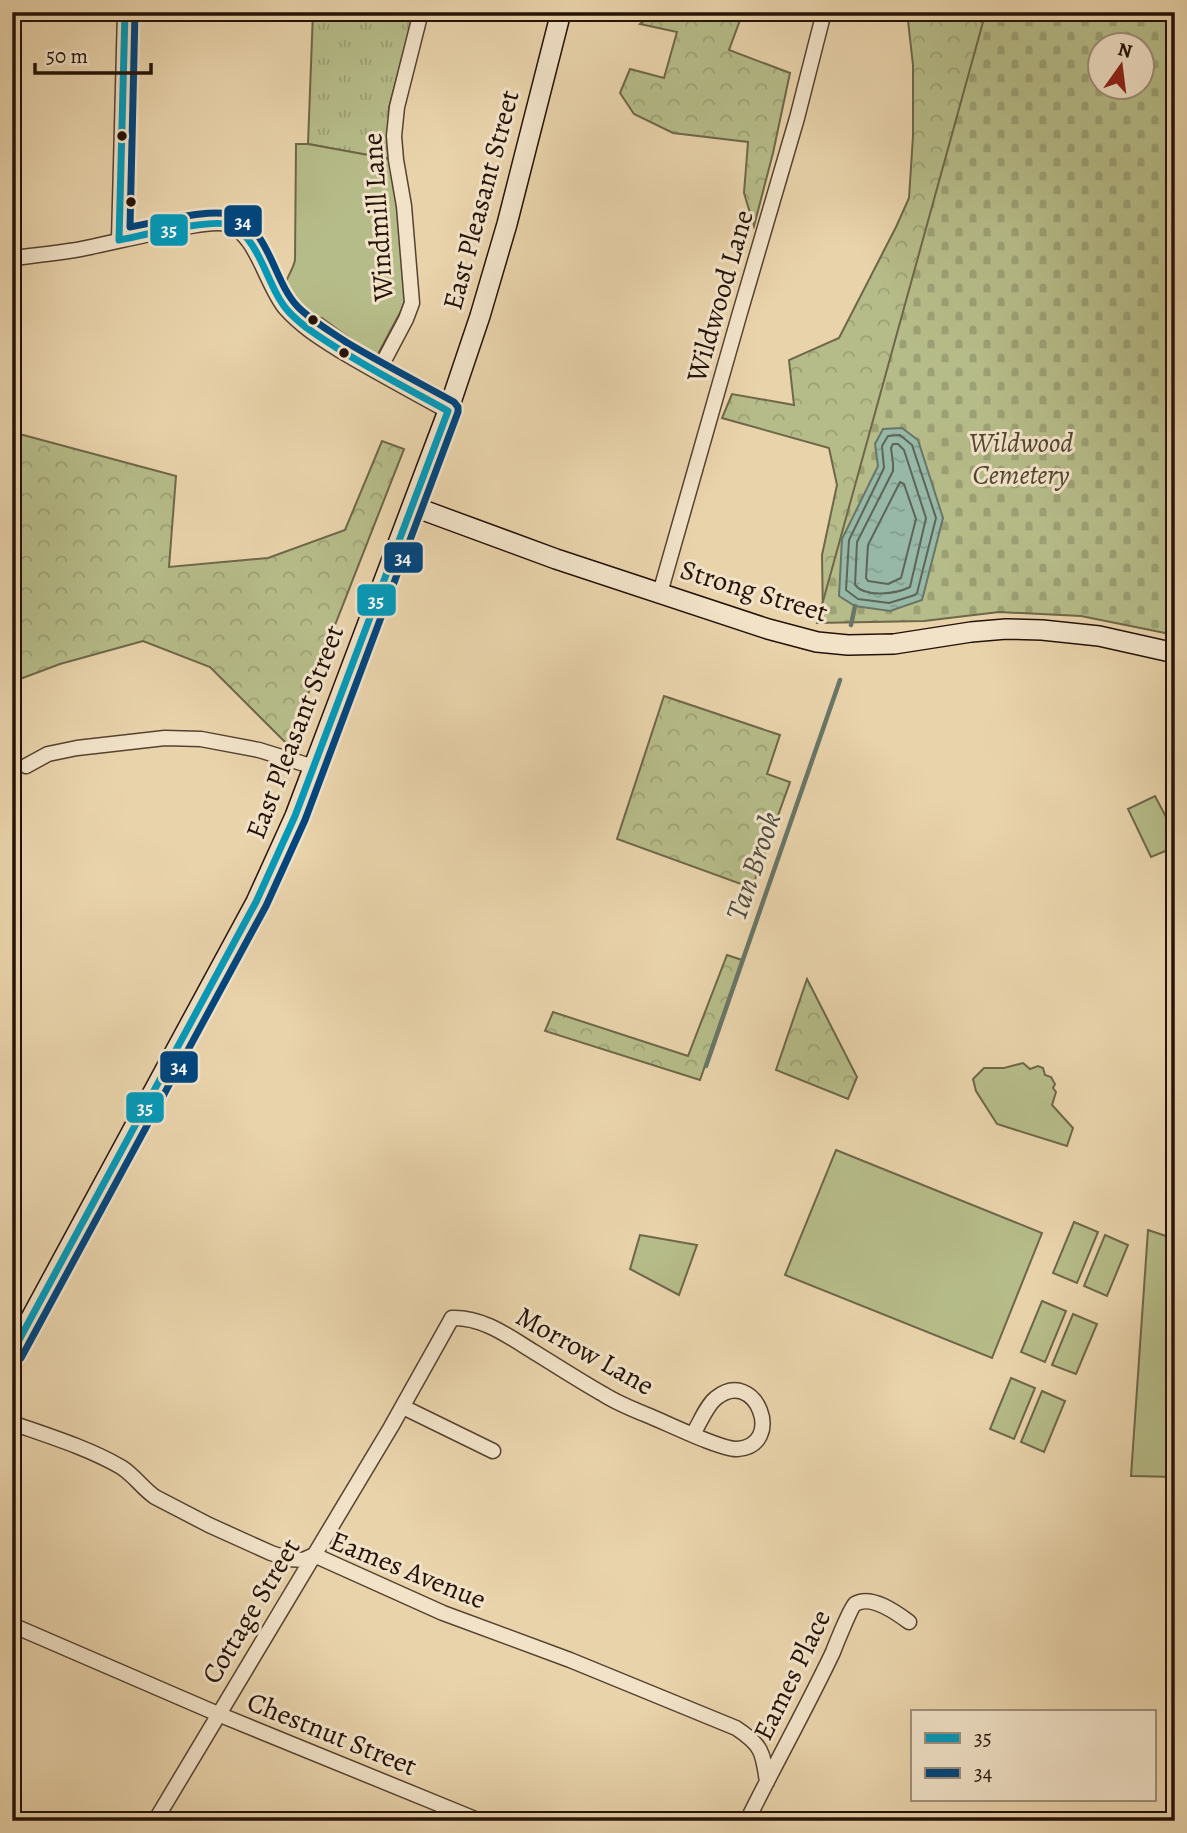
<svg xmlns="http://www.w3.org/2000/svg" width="1187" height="1833" font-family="Alegreya,serif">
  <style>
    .grass { fill: url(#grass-tufts); stroke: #6e6748; stroke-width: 2 }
    .forest { fill: url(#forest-crowns); stroke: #6e6748; stroke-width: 2; fill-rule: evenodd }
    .cemetery { fill: url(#cemetery-stones); stroke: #6e6748; stroke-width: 2; fill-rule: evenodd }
    .green { fill: #b6bc89; stroke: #6e6748; stroke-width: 2 }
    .water { fill: url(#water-ripples); stroke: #697667; stroke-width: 2 }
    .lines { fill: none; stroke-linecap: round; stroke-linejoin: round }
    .shore { stroke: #5e6557; stroke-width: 2 }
    .stream { stroke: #697667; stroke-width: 4.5 }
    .minor-casing { stroke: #564230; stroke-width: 17 }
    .secondary-casing { stroke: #251207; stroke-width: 22 }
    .minor { stroke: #f1e2c8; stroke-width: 14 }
    .secondary { stroke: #f1e2c8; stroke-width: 19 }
    .bus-1-casing { stroke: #f1e2c8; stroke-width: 12 }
    .bus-2-casing { stroke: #f1e2c8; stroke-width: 12 }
    .bus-1 { stroke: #049aba; stroke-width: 7 }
    .bus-2 { stroke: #00467f; stroke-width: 7 }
    .bus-dot { fill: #251207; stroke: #f1e2c8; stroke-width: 2.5 }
    .labels { text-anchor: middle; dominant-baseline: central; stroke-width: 6; stroke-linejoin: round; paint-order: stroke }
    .street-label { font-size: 28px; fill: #251207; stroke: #f1e2c8 }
    .park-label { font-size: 28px; font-style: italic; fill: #50452e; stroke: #f1e2c8 }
    .water-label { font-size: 30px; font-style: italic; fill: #4d4c3f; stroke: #f1e2c8 }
    .line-badge { stroke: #f1e2c8; stroke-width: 2.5 }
    .badge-label { font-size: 19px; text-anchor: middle; font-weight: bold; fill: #fff }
  </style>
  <defs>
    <pattern id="grass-tufts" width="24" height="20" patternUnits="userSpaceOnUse" patternTransform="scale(1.75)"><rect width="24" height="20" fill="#b6bc89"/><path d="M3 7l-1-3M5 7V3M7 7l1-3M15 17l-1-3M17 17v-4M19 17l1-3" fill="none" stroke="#9ca175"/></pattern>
    <pattern id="forest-crowns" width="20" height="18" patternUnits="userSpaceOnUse" patternTransform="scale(1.75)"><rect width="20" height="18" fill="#b6bc89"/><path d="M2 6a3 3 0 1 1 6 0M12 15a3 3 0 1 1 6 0" fill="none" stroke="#9ca175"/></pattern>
    <pattern id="cemetery-stones" width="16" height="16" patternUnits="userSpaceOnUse" patternTransform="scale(1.75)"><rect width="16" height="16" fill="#b6bc89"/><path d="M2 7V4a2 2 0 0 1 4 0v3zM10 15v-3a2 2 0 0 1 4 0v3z" fill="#9ca175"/></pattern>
    <pattern id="water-ripples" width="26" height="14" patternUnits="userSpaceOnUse" patternTransform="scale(1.75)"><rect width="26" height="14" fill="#97b8a7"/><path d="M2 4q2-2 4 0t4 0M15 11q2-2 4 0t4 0" fill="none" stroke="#829d8e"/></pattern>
  </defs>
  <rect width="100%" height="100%" fill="#e9d3ab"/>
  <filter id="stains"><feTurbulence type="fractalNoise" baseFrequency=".00286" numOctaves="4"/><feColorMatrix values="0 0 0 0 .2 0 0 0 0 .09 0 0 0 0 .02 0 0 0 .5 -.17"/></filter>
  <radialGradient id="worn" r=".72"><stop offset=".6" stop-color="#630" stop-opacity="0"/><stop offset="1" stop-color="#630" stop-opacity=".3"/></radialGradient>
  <path class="grass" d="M313,12H414L389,108L390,159L308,144Z"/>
  <path class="forest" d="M655,12H743L729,50L790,73L773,153L754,226L744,193L748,142L673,133L634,114L620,93L630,69L664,78L677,32L640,24Z
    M907,12H984L1101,33L1175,12L1050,607L823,619L822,555L837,485L829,448L722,418L732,394L794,405L789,360L839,338L896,227L909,198L913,136V65ZM1100,46H1142V88H1100Z
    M12,432L176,476L169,567L268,558L345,530L382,441L404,449L288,745L210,667L143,641L60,664L12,682Z
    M664,696L780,735L767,774L790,782L752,888L617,839Z
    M727,955L742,960L700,1080L545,1031L553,1012L688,1056Z
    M807,979L857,1077L848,1099L776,1070Z"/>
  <path class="cemetery" d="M973,12H1175V635L1081,616L999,612L924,621L817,623L983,22L971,19ZM1100,46H1142V88H1100Z"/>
  <path class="green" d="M296,144H308L390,159L397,201L405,300L401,311L378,354L372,357L364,355L361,352L356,343L322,318C306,321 293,303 284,291C284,280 293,271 295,260Z
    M1155,796L1175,834V847L1151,857L1128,809Z
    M1023,1063L1030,1069L1038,1066L1043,1068L1045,1075L1051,1077L1055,1084L1053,1088L1056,1092L1052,1105L1073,1128L1067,1146L997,1124L976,1091L973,1079L984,1068H1004Z
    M836,1150L1042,1233L992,1358L785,1275Z
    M1074,1222L1098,1232L1077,1283L1053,1273Z
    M1148,1230L1175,1239V1477L1131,1476Z
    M640,1235L697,1245L679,1295L630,1269Z
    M1105,1235L1128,1245L1107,1296L1084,1286Z
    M1042,1301L1066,1311L1045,1362L1021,1352Z
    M1073,1314L1097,1324L1076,1374L1052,1365Z
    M1011,1378L1035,1388L1014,1439L990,1429Z
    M1042,1391L1065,1401L1044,1452L1021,1442Z"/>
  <path class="water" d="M902,428L918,440L943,518L922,600L890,611L855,606L839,596L842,539L878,466L875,444L883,429Z"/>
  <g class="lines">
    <path class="shore" d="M900,435L912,445L936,518L917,593L915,595L889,603L858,599L846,590L849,540L884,468L882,446L888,436Z
      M893,444H898L904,450L926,518L910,587C896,594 866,598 855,585L857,542L893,471V463L891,448Z
      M900,482L904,484L916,519L901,578L888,584L868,581L866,578L868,545Z"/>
    <path class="stream" d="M851,625L855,606
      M706,1066L840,680"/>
    <g class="minor-casing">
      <path id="minor" d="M119,240L125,12
        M12,258C37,255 62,253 86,248C119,241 152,233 185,227C198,225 214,221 227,224C257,233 266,286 286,309C302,327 322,339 341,351C376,372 412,391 448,411
        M378,372L406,319L412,303L404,206L396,160L394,136L397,107L421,12
        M660,593L739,316L797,118L824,12
        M26,766L48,754L77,748L165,738L201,739L259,750L314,767
        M403,1407L493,1451
        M12,1423C49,1436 88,1448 121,1467C134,1475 142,1488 155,1497L209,1525L271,1553L289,1559L303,1560L314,1555L443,1613L570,1660L736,1728C762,1745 763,1752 767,1782
        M12,1625L218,1714L480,1821
        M155,1821L391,1427L452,1318C483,1317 508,1336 534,1352C557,1366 580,1381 603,1394C617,1403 632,1409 647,1415C665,1422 721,1450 737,1449C786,1446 756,1366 716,1398C706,1406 700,1423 693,1434
        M747,1821C775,1764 806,1709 833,1652C836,1644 851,1607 855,1604C871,1594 897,1613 909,1622"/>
    </g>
    <g class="secondary-casing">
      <path id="secondary" d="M412,506L556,559L768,629L817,642L848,645L894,644L971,632L1006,629L1042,630L1099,636L1175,653
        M12,1353L256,902L295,816L448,411L480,316L507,224L561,12"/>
    </g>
    <use href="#minor" class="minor"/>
    <use href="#secondary" class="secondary"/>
    <g class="bus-1-casing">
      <path id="bus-1" d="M12,1353L256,902L295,816L448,411C414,392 379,374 345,353C326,341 305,329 289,312C267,289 261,238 230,225C212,218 141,236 119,240L125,12"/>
    </g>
    <g class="bus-2-casing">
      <path id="bus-2" d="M21,1358L266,906L305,820L458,412V407L454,402C418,382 381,363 346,342C330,331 312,321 298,307C273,281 271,233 235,216C214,206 155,223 130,227L135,12"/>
    </g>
    <use href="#bus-1" class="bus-1"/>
    <use href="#bus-2" class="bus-2"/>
  </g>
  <g class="bus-dot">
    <circle cx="122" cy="136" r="6"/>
    <circle cx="131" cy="202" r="6"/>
    <circle cx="313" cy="320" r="6"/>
    <circle cx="344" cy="353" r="6"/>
  </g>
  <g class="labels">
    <g class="street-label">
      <text transform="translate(481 200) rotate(-75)">East Pleasant Street</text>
      <text transform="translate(378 217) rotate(-94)">Windmill Lane</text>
      <text transform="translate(720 296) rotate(-74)">Wildwood Lane</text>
      <text transform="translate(754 591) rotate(17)">Strong Street</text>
      <text transform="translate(295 732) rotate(-69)">East Pleasant Street</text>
      <text transform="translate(585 1351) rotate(29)">Morrow Lane</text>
      <text transform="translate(408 1570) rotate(22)">Eames Avenue</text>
      <text transform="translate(251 1611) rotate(-59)">Cottage Street</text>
      <text transform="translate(792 1675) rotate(-64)">Eames Place</text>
      <text transform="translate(332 1734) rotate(22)">Chestnut Street</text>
    </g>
    <g class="park-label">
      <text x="1021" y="443">Wildwood<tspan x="1021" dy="32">Cemetery</tspan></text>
    </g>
    <g class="water-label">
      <text transform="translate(753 866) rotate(-71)">Tan Brook</text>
    </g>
  </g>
  <g class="line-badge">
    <rect x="223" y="204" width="40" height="34" rx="7" fill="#00467f"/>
    <rect x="149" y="213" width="40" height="34" rx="7" fill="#049aba"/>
    <rect x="383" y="541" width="41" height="33" rx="7" fill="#00467f"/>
    <rect x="356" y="583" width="41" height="34" rx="7" fill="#049aba"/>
    <rect x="159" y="1050" width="40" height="34" rx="7" fill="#00467f"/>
    <rect x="125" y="1091" width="40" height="33" rx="7" fill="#049aba"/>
  </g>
  <g class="badge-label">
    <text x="243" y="228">34</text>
    <text x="169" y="236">35</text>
    <text x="403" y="564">34</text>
    <text x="376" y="607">35</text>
    <text x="179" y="1073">34</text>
    <text x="145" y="1114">35</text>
  </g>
  <rect width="1187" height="1833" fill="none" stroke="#e9d3ab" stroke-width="42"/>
  <rect x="14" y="14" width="1159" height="1805" fill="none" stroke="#251207" stroke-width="3.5"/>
  <rect x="21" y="21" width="1145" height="1791" fill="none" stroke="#251207" stroke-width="2"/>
  <rect x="911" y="1710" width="245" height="91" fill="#f1e2c8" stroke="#9f8f7b" stroke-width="2"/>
  <rect x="925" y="1733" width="35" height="10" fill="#049aba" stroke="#9f8f7b" stroke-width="2"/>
  <text x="974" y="1745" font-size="21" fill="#251207">35</text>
  <rect x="925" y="1768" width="35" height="10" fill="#00467f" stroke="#9f8f7b" stroke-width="2"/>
  <text x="974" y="1780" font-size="21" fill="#251207">34</text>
  <g transform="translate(1121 66) rotate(14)"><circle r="33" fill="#f1e2c8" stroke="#9f8f7b" stroke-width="2"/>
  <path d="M0-5L12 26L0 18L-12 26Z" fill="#8f2418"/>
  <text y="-10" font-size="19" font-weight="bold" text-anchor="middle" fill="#251207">N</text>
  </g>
  <path d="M35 63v10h116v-10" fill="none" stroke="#251207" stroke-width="3.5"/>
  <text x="46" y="63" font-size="21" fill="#251207" stroke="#f1e2c8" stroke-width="5" paint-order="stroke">50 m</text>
  <rect width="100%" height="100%" filter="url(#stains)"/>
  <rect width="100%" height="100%" fill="url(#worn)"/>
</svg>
